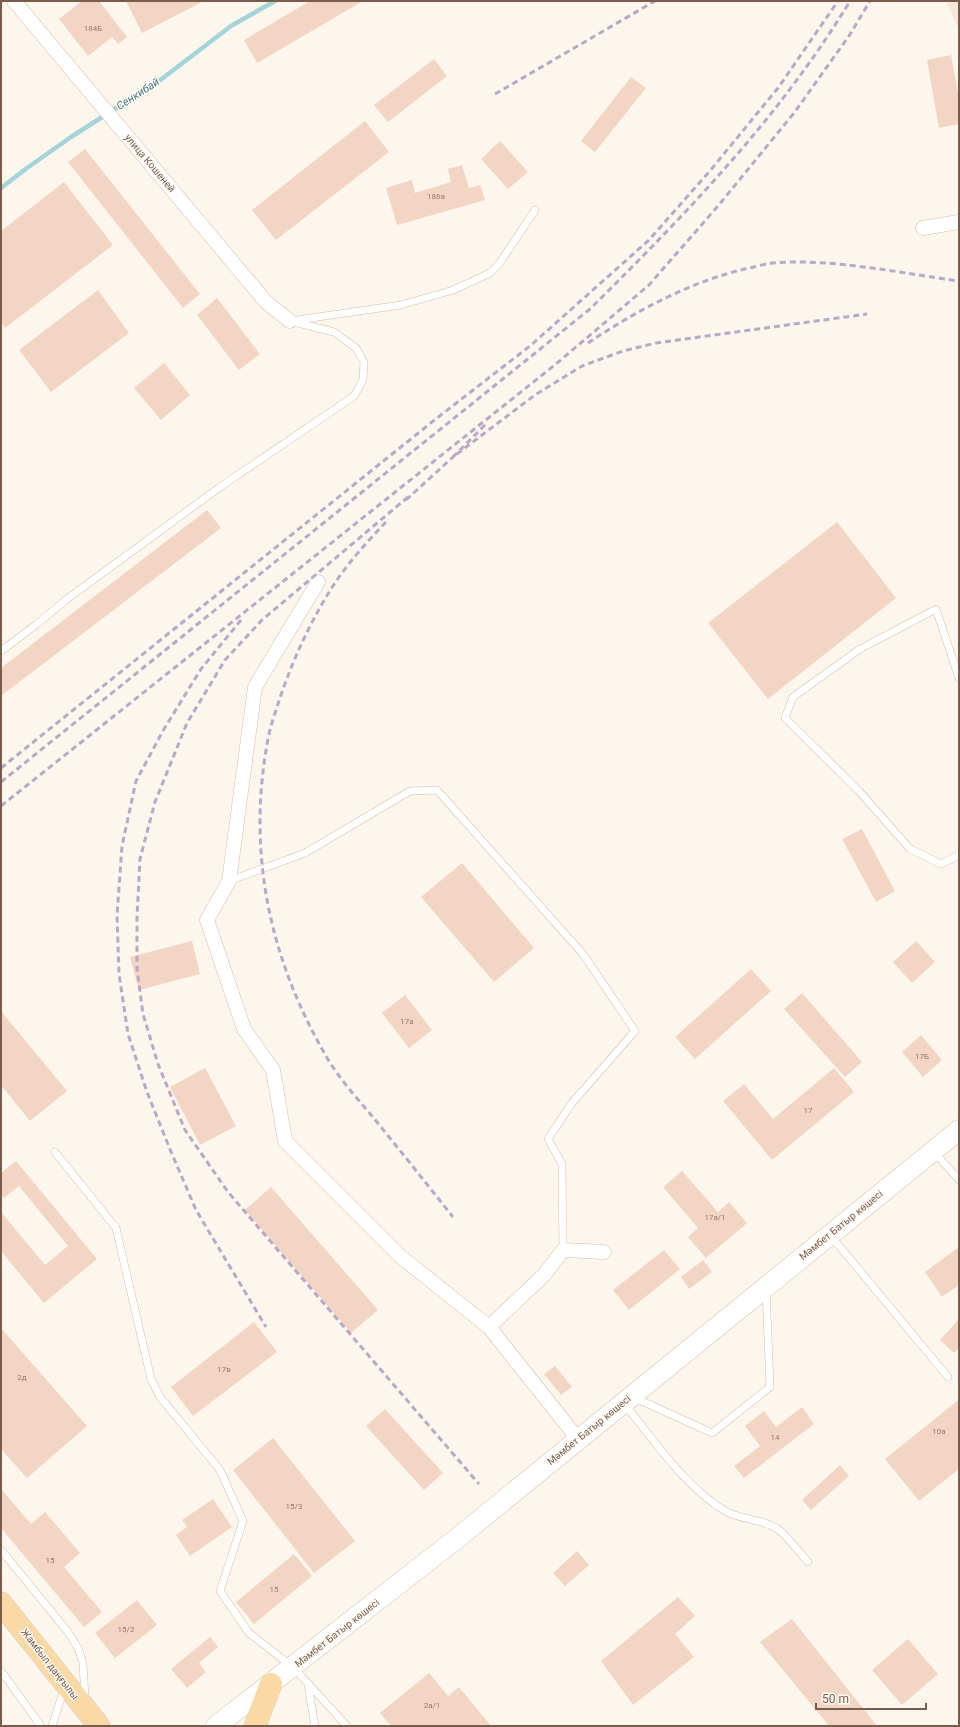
<svg xmlns="http://www.w3.org/2000/svg" width="960" height="1727" font-family="Roboto,sans-serif">
  <style>
    .residential { fill: #f5e8da }
    .lines { fill: none; stroke-linecap: round; stroke-linejoin: round }
    .stream { stroke: #a5d3da; stroke-width: 4.5 }
    .building { fill: #f3d5c3 }
    .lane-casing { stroke: #d1beb0; stroke-width: 8 }
    .street-casing { stroke: #d1beb0; stroke-width: 15 }
    .secondary-casing { stroke: #d6c0b0; stroke-width: 21 }
    .primary-casing { stroke: #dad1cd; stroke-width: 23 }
    .lane { stroke: #fff; stroke-width: 7 }
    .street { stroke: #fff; stroke-width: 14 }
    .secondary { stroke: #fff; stroke-width: 20 }
    .primary { stroke: #fbd9a5; stroke-width: 22 }
    .rail { stroke: #b9a8c9; stroke-width: 3; stroke-dasharray: 6 4; stroke-linecap: butt }
    .labels { text-anchor: middle; dominant-baseline: central; stroke-width: 3; stroke-linejoin: round; paint-order: stroke }
    .number-label { font-size: 8px; fill: #987a6a }
    .street-label { font-size: 10px; fill: #7a5c4d; stroke: #fffaf3 }
    .water-label { font-size: 11px; font-style: italic; fill: #437c86; stroke: #fffaf3 }
  </style>
  <rect width="100%" height="100%" fill="#fdf6ec"/>
  <path class="residential" d="M946,1H959V30Z"/>
  <g class="lines">
    <path class="stream" d="M1,188L27,168L71,137L163,78L231,26L275,1"/>
  </g>
  <path class="building" d="M82,1H99L127,37L118,44L112,37L88,56L59,19Z
    M126,1H204L142,33Z
    M310,1H363L257,63L244,40Z
    M951,55L959,98V124L939,128L927,60Z
    M434,59L447,76L388,122L374,105Z
    M631,77L646,88L595,152L581,141Z
    M365,121L389,152L276,240L252,210Z
    M500,141L528,172L508,189L481,159Z
    M85,149L200,294L183,308L68,162Z
    M462,165L469,188L480,185L485,200L397,225L386,188L412,180L415,193L451,182L448,169Z
    M64,182L113,245L5,328L1,322V231Z
    M98,290L129,333L51,392L19,350Z
    M217,298L260,354L239,370L197,315Z
    M164,363L190,395L161,420L134,388Z
    M207,510L221,528L1,696V668Z
    M837,522L896,598L768,699L708,623Z
    M862,829L895,891L876,902L842,839Z
    M462,863L534,948L494,982L421,897Z
    M192,941L200,974L139,990L130,957Z
    M916,941L935,962L912,983L893,962Z
    M751,969L771,991L695,1059L675,1037Z
    M802,993L862,1062L845,1077L784,1009Z
    M405,995L432,1030L409,1048L382,1013Z
    M1,1011L67,1091L30,1121L1,1085Z
    M921,1035L942,1060L923,1077L902,1052Z
    M205,1068L236,1126L200,1145L170,1087Z
    M834,1068L854,1092L772,1160L723,1101L744,1084L773,1119Z
    M16,1161L97,1259L44,1303L1,1251V1212L45,1265L68,1246L19,1186L4,1198L1,1195V1173Z
    M682,1171L718,1212L729,1202L747,1223L706,1258L688,1237L698,1228L663,1187Z
    M271,1187L378,1310L351,1333L245,1210Z
    M959,1247V1285L942,1297L925,1272Z
    M664,1250L680,1269L629,1310L613,1290Z
    M703,1260L712,1272L689,1289L681,1277Z
    M959,1319V1348L954,1353L940,1340Z
    M254,1322L277,1352L193,1416L171,1387Z
    M1,1328L87,1426L27,1478L1,1449Z
    M555,1366L572,1387L561,1395L544,1374Z
    M957,1401L959,1403V1469L919,1501L885,1459Z
    M802,1407L814,1424L744,1478L734,1466L760,1446L745,1426L764,1411L776,1427Z
    M385,1409L443,1473L424,1490L366,1426Z
    M273,1438L355,1541L314,1573L233,1470Z
    M840,1465L849,1476L811,1510L802,1500Z
    M2,1490L31,1524L45,1512L80,1553L64,1567L102,1612L84,1627L1,1528V1491Z
    M213,1499L232,1527L190,1556L176,1535L187,1527L182,1520Z
    M577,1551L589,1565L565,1586L553,1573Z
    M294,1554L312,1576L254,1624L236,1602Z
    M678,1597L695,1616L675,1634L694,1657L633,1705L601,1661Z
    M137,1600L157,1625L115,1658L95,1633Z
    M792,1619L877,1726H829L760,1642Z
    M210,1637L218,1647L199,1663L206,1672L187,1688L171,1669Z
    M908,1639L938,1674L902,1705L872,1670Z
    M429,1673L448,1696L459,1687L491,1726H391L380,1713Z"/>
  <g class="lines">
    <g class="lane-casing">
      <path id="lane" d="M1,651L37,624L67,599L220,487L354,396L363,380L364,362L356,348L334,332L290,321L401,305L453,290L490,273L499,264L535,210
        M959,678L936,609L860,649L793,697L785,718L859,791L910,849L941,864L959,855
        M229,881L305,853L410,791L437,790L583,954L635,1031L572,1103L548,1139L562,1164L563,1250
        M55,1152L116,1228L151,1379L160,1397L220,1470L243,1521L220,1591L249,1633L293,1667L347,1726
        M935,1153L959,1180
        M831,1236L948,1377
        M633,1397L712,1433L770,1387L766,1290
        M625,1405C654,1440 685,1487 725,1511C740,1520 765,1519 779,1530C790,1539 799,1552 808,1562
        M1,1550L68,1632L78,1648L83,1663L85,1699
        M1,1671L41,1726
        M308,1685L315,1726
        M52,1726L64,1689"/>
    </g>
    <g class="street-casing">
      <path id="street" d="M14,1L266,302L290,321
        M923,228L959,222
        M318,582L255,687L229,881L207,920L244,1029L273,1070L285,1141L401,1257L489,1327
        M578,1439L489,1327L544,1275L563,1250L604,1252"/>
    </g>
    <g class="secondary-casing">
      <path id="secondary" d="M216,1726L455,1540L959,1130"/>
    </g>
    <g class="primary-casing">
      <path id="primary" d="M1,1603L99,1726
        M255,1726L271,1684"/>
    </g>
    <use href="#lane" class="lane"/>
    <use href="#street" class="street"/>
    <use href="#secondary" class="secondary"/>
    <use href="#primary" class="primary"/>
    <path class="rail" d="M495,94L655,1
      M588,343C636,311 691,281 749,268C756,267 764,264 772,263C831,258 900,273 959,281
      M485,425L453,457L535,395L582,366L623,351L656,343L867,314
      M408,497L262,620L225,660L187,723L155,802L140,859L137,917V969L143,1014L158,1064L185,1130L228,1192L479,1484
      M406,500L453,457
      M386,522C366,543 346,565 331,589C308,626 290,666 277,707C274,716 271,725 269,734C246,848 268,956 326,1056C338,1077 356,1097 372,1116C399,1149 426,1183 453,1217
      M241,620L201,669L164,729L136,781L122,846L117,915L119,974L128,1034L147,1092L169,1147L196,1210L266,1327
      M1,768L437,418L530,346L649,240L709,172L778,88L838,1
      M1,782L590,309C686,214 780,117 850,1
      M1,806L556,364L649,285L718,206L794,113L849,36L870,1"/>
  </g>
  <g class="labels">
    <g class="number-label">
      <text x="93" y="28">184Б</text>
      <text x="436" y="196">186а</text>
      <text x="407" y="1021">17а</text>
      <text x="922" y="1056">17Б</text>
      <text x="808" y="1110">17</text>
      <text x="715" y="1217">17а/1</text>
      <text x="224" y="1369">17в</text>
      <text x="22" y="1377">2д</text>
      <text x="939" y="1431">10а</text>
      <text x="775" y="1437">14</text>
      <text x="294" y="1506">15/3</text>
      <text x="50" y="1560">15</text>
      <text x="274" y="1589">15</text>
      <text x="126" y="1629">15/2</text>
      <text x="432" y="1705">2а/1</text>
    </g>
    <g class="street-label">
      <text transform="translate(150 163) rotate(50)">улица Кошеней</text>
      <text transform="translate(841 1225) rotate(-39)">Мәмбет Батыр көшесі</text>
      <text transform="translate(589 1430) rotate(-39)">Мәмбет Батыр көшесі</text>
      <text transform="translate(337 1633) rotate(-38)">Мәмбет Батыр көшесі</text>
      <text transform="translate(50 1664) rotate(52)">Жамбыл даңғылы</text>
    </g>
    <g class="water-label">
      <text transform="translate(138 94) rotate(-33)">Сенкибай</text>
    </g>
  </g>
  <rect width="960" height="1727" fill="none" stroke="#7a5c4d" stroke-width="4"/>
  <path d="M816 1703v6h110v-6" fill="none" stroke="#7a5c4d" stroke-width="2"/>
  <text x="822" y="1703" font-size="12" fill="#7a5c4d" stroke="#fffaf3" stroke-width="3" paint-order="stroke">50 m</text>
</svg>
